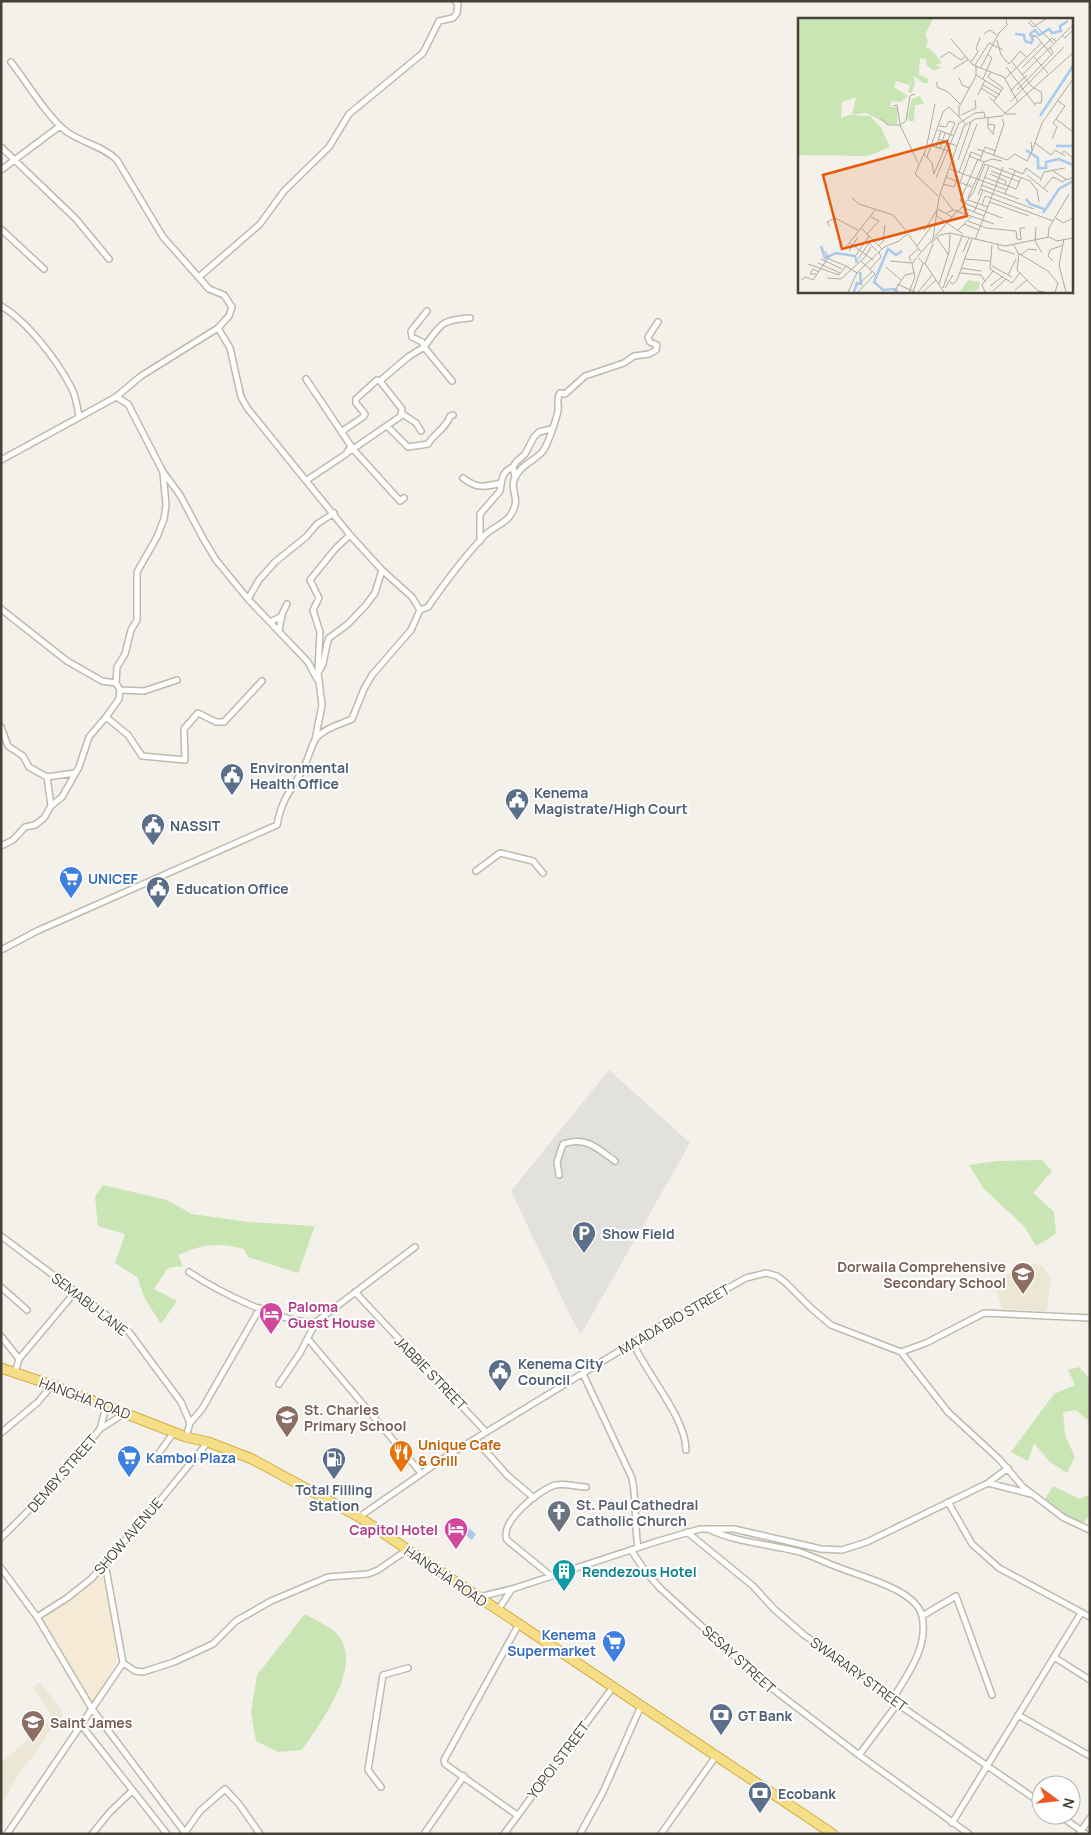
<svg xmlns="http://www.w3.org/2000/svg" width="1091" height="1835" font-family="Manrope,sans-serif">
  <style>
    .commercial { fill: #f4ead5 }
    .education { fill: #ece7d4 }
    .green { fill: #cae5b4 }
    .parking { fill: #e2e1dd }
    .water { fill: #a9caec }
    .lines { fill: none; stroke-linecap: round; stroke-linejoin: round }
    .minor-casing { stroke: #bebaac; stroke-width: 8 }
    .trunk-casing { stroke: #d4ac42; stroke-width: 11 }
    .minor { stroke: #fff; stroke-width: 5 }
    .trunk { stroke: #f6de88; stroke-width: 9 }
    .labels { text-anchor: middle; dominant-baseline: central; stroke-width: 4; stroke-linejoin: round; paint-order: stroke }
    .service-label { font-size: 14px; font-weight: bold; fill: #4e5e75; stroke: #fff; text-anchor: start }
    .shop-label { font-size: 14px; font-weight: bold; fill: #366cbe; stroke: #fff; text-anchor: start }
    .education-label { font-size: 14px; font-weight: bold; fill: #785e54; stroke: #fff; text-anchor: start }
    .street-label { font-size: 14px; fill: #474238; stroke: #fff }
    .hotel-label { font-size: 14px; font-weight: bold; fill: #b23c85; stroke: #fff; text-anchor: start }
    .food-label { font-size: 14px; font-weight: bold; fill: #c56008; stroke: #fff; text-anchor: start }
    .worship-label { font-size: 14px; font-weight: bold; fill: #5b616d; stroke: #fff; text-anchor: start }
    .culture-label { font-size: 14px; font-weight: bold; fill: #0d838f; stroke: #fff; text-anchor: start }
    .inset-river { fill: none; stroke: #a9caec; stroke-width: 2.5 }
    .inset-road { fill: none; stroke: #aeaba2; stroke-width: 1 }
    .view { fill: #e8590c; fill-opacity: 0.15; stroke: #e8590c; stroke-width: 2.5 }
    .inset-edge { fill: none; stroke: #474238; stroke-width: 2.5 }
  </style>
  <rect width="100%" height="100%" fill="#f3f1e9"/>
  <path class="commercial" d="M104,1569L117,1660L92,1708L39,1624Z"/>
  <path class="education" d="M1036,1263L1038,1266L1041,1265L1051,1278L1047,1311L1002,1309L993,1280Z
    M40,1682L59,1707L66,1722L48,1732L35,1754L19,1773L1,1807V1763L53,1718L33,1687Z"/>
  <path class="green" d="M1042,1160L1052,1171L1033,1193L1054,1212L1056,1234L1036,1246L1024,1226L984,1189L969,1165L997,1161Z
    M103,1185L167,1200L192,1214L248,1222L315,1226L298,1273L248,1257L244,1249C217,1242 203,1244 178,1255L183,1266L168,1268L154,1289L177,1301L161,1324L145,1299L137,1277L115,1263L125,1234L98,1226L95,1197Z
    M1079,1367L1090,1379V1422L1076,1410L1063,1412L1065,1435L1075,1457L1067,1473L1050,1462L1034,1443L1028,1461L1011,1452L1054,1394L1075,1385L1068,1370Z
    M1053,1486L1080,1499L1090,1494V1515L1078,1529L1045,1499Z
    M305,1614C314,1620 331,1626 338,1635C364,1667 320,1723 302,1750L278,1752L256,1741L251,1712L257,1675Z"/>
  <path class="parking" d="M609,1070L690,1143L581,1334L571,1317L511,1191Z"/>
  <path class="water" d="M465,1525L476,1534L472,1540L460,1531Z"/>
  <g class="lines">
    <g class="minor-casing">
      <path id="minor" d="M1,147L76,219L109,259
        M1,170L60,126
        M1,229L44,269
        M199,277L260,224L284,191L329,147L349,114L423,53L439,21L453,18L457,13L458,4L455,1
        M1,306C27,321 57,360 71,387C76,395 77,407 79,416
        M427,311L411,331L412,337L422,342L424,347C441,325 439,320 470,318
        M218,328L230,348L241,397L248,409L350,535L382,570L412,597L420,610
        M306,379L351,446L346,454L307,480
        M380,381L408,357L424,347L452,381
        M116,397L128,404L163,472L180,495L204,540L216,560L248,599L259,580L275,562L306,537L317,524L334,513
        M401,413L416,423L421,431
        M387,426L408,447L428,444C435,432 446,429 450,416L453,415
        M341,432L363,417L365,414L356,403V399L377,380L380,381L402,409L401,416L350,451
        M353,449L400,501L404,498
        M1,460L116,397L141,376L218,328L229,316L232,307L224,295L209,289L163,237L117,160C103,146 83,143 67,132C48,118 26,81 11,62
        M463,478C477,489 485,487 501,483
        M515,478L513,467L516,462L525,454L534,437L539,432L551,429
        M480,541V514L500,491C502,480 501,472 513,467
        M248,599L308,662L317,679
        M1,609L67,661L102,681L116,683L120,690L144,691L177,680
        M270,622L282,616
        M279,631L282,614L287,604
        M318,669L320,632L313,610L319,598L310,580L336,548L350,535
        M116,683L117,667L125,654L131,630L137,620V572L157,537L164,519L166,505L163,473
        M120,690L119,699L106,717L128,735L142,756L185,760L184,729L198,713L216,722H224L262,681
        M1,727L8,746L23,756L29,767L47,777
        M315,740L322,705L318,673L323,664L327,644L329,638L348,624L366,605L375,593L382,570
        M51,806L47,777L75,773
        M1,846L13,840L25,827L35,825L44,818L51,806L62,797L79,767L89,737L106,717
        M476,871L500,853L533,861L543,873
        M1,950L37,931L277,825C282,797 291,792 303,769C308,760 310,749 315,740C322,729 341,724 352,719L364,689L372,675L411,630L420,610L428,607C446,581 464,557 485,535C492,528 504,524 510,516C522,499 510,492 514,480C520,464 534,462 543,451C548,444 556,420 558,411C559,404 556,399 560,393L565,394L585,376L624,363L634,356L649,354L656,350L657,345L650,342L648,337L658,322
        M559,1175L557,1162L563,1144C586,1136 597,1148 615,1161
        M1,1236L129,1332L181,1402L190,1423L186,1437
        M189,1272C217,1291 282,1324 316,1322
        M1,1287L27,1310
        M355,1292L486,1432
        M1,1336L19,1359
        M308,1339L421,1473
        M633,1343C646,1373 686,1418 686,1450
        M901,1352L926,1343L984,1313L1090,1318
        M15,1373L19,1359L75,1292
        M583,1374L632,1478C637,1501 634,1524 638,1547
        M279,1384L300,1353L316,1322L415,1247
        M190,1423L202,1409L260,1308
        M100,1429L106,1407
        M1,1433L38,1402L52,1385
        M475,1439L507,1475L534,1498
        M159,1453L174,1432
        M988,1483L1031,1494
        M948,1502L972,1544L999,1568L1090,1617
        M359,1517L447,1456L662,1325L746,1278L766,1273L777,1276L786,1283L811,1308L831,1325L901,1352L948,1412L999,1459L1023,1487L1064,1518L1090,1530
        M708,1529C737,1543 770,1544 800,1552C815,1557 828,1564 843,1569C865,1578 916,1590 922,1616C929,1647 907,1675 892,1700
        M687,1532L753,1586L774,1609L804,1635L874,1682L892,1700L1041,1803
        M1,1538L56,1483L100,1429L125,1413
        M631,1550L645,1571L660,1588L756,1676L859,1755L969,1834
        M1,1568L37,1617L92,1709L186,1834
        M551,1576L507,1540C499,1522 539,1490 555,1485C565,1483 577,1487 586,1487
        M479,1597L512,1589L655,1542L700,1529H734L821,1549L842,1550L867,1542L988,1483L1008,1468
        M498,1610L512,1589
        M922,1616L956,1596L992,1695
        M37,1617L67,1598L91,1579L153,1509L208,1442
        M1054,1657L1090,1680
        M123,1663L135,1671L143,1672L174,1662L213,1644L236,1621L271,1601L328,1577L368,1574L378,1570L407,1550
        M1018,1715L1090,1756
        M82,1726L167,1834
        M859,1755L898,1703
        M381,1787L368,1770L383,1675L408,1668
        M517,1815L445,1764L444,1760L519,1624
        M1059,1815L1086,1834
        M952,1823L1081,1613
        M7,1834L123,1663L105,1563
        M92,1834L110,1812L132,1791
        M184,1834L200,1811L225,1789L239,1804L260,1834
        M424,1834L464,1776
        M504,1834L613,1687
        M580,1834L603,1792L641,1706
        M661,1834L716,1756
        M1079,1834L1090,1818"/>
    </g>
    <g class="trunk-casing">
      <path id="trunk" d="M1,1368L52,1385L186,1437L208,1442L252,1459L359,1517L833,1834"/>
    </g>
    <use href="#minor" class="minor"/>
    <use href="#trunk" class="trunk"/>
  </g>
  <defs>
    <g id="civic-pin" transform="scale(1.25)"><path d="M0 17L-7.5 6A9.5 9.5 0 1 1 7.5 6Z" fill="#5c6f8a" stroke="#fff"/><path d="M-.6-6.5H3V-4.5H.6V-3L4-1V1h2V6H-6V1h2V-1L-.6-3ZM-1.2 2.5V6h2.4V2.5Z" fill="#fff"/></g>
    <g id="supermarket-pin" transform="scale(1.25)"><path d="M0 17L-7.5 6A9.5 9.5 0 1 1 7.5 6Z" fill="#3f7fe0" stroke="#fff"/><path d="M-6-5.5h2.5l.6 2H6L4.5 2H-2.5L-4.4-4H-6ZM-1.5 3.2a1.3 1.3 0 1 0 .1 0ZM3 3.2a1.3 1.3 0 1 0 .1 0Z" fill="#fff"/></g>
    <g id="parking-pin" transform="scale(1.25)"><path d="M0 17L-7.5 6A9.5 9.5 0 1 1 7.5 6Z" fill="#5c6f8a" stroke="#fff"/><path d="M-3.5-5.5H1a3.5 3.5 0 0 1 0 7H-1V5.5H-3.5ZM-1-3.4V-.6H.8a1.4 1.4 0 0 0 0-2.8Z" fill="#fff"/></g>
    <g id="school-pin" transform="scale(1.25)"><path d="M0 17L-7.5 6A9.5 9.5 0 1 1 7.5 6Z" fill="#8d6e63" stroke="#fff"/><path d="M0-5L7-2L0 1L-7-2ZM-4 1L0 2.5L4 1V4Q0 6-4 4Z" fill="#fff"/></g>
    <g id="hotel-pin" transform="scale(1.25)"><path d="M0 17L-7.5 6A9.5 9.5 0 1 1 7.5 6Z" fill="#d1479c" stroke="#fff"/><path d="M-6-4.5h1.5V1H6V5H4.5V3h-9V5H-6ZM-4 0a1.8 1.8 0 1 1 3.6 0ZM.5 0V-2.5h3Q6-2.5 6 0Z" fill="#fff"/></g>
    <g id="restaurant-pin" transform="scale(1.25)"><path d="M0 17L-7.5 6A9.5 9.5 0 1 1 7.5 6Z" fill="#e8710a" stroke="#fff"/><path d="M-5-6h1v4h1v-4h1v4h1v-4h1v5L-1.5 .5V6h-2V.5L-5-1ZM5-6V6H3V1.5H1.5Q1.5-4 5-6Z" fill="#fff"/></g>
    <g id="fuel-pin" transform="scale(1.25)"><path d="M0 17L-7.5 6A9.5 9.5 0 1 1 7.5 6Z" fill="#5c6f8a" stroke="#fff"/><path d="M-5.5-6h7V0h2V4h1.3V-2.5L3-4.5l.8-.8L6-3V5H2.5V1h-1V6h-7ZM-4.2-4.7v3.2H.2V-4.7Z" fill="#fff"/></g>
    <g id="church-pin" transform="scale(1.25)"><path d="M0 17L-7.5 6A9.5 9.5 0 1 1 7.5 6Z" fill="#6b7280" stroke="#fff"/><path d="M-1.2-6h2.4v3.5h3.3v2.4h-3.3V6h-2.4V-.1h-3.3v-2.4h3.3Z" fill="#fff"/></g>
    <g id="building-pin" transform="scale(1.25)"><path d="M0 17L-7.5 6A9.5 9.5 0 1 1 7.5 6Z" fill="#0f9aa8" stroke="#fff"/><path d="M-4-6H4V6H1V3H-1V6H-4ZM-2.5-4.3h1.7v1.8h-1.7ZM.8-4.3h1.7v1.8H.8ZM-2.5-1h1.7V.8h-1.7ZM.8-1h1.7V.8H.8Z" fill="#fff"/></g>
    <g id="bank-pin" transform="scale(1.25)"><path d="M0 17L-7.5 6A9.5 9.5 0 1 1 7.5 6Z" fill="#5c6f8a" stroke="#fff"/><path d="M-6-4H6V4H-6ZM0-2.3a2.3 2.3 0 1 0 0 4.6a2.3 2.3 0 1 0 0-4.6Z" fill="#fff"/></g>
  </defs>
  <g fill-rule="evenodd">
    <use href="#civic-pin" x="232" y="775"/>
    <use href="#civic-pin" x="517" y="800"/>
    <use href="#civic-pin" x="153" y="825"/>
    <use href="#supermarket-pin" x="71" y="878"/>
    <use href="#civic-pin" x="158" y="888"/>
    <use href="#parking-pin" x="584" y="1233"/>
    <use href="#school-pin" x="1023" y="1274"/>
    <use href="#hotel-pin" x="271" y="1314"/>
    <use href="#civic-pin" x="500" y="1371"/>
    <use href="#school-pin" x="287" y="1417"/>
    <use href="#restaurant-pin" x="401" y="1452"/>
    <use href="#supermarket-pin" x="129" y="1457"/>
    <use href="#fuel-pin" x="334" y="1459"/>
    <use href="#church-pin" x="559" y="1512"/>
    <use href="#hotel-pin" x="456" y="1529"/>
    <use href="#building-pin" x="564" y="1571"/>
    <use href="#supermarket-pin" x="614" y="1642"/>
    <use href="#bank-pin" x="721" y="1715"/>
    <use href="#school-pin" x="33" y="1722"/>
    <use href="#bank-pin" x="760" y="1793"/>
  </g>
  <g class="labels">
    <g class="service-label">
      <text x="250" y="767">Environmental<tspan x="250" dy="16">Health Office</tspan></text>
      <text x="534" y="792">Kenema<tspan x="534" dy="16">Magistrate/High Court</tspan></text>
      <text x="170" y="825">NASSIT</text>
      <text x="176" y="888">Education Office</text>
      <text x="602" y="1233">Show Field</text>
      <text x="518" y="1363">Kenema City<tspan x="518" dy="16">Council</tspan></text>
      <text x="334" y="1489" text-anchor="middle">Total Filling<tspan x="334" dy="16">Station</tspan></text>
      <text x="738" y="1715">GT Bank</text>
      <text x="778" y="1793">Ecobank</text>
    </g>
    <g class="shop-label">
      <text x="88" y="878">UNICEF</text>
      <text x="146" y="1457">Kamboi Plaza</text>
      <text x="596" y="1634" text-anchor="end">Kenema<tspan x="596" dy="16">Supermarket</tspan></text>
    </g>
    <g class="education-label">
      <text x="1006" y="1266" text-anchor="end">Dorwaila Comprehensive<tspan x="1006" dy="16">Secondary School</tspan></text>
      <text x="304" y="1409">St. Charles<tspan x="304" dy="16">Primary School</tspan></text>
      <text x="50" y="1722">Saint James</text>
    </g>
    <g class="street-label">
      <text transform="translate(90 1304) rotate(38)">SEMABU LANE</text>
      <text transform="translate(674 1319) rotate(-30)">MAADA BIO STREET</text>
      <text transform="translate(431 1373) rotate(46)">JABBIE STREET</text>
      <text transform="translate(85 1398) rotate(20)">HANGHA ROAD</text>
      <text transform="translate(62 1473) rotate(-49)">DEMBY STREET</text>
      <text transform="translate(128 1536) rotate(-49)">SHOW AVENUE</text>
      <text transform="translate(446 1576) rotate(34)">HANGHA ROAD</text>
      <text transform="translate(739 1659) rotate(42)">SESAY STREET</text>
      <text transform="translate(859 1674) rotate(36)">SWARARY STREET</text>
      <text transform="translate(558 1760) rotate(-53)">YOPOI STREET</text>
    </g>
    <g class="hotel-label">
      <text x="288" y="1306">Paloma<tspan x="288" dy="16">Guest House</tspan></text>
      <text x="438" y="1529" text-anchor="end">Capitol Hotel</text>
    </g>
    <g class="food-label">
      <text x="418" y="1444">Unique Cafe<tspan x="418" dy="16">&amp; Grill</tspan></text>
    </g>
    <g class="worship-label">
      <text x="576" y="1504">St. Paul Cathedral<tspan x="576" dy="16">Catholic Church</tspan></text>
    </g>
    <g class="culture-label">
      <text x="582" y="1571">Rendezous Hotel</text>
    </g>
  </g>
  <g transform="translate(798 18)">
    <rect width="275" height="275" fill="#f3f1e9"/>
    <path d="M0,1H135L127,16L130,23L127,31L130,29L135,34L144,45L137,47L144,50L135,52L129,48L128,41L122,40L121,57L131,61L130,65H125L116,58L117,66L113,76L110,73L114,62L111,67L98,63L96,69L110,78L103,84L94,83L92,89H100L99,106H90L68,95L54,97L58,79L44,84L43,100L51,97L72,98L83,110L92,129L70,138L0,137ZM122,78L126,86L117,87L116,103H112L109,100L114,81ZM170,262L182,264L180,272L162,274Z" fill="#cae5b4"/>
    <path class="inset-river" d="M217,16L226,17L227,23L233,25L235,22L232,16L237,12L241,17L251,11L254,15L263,13L262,8L270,3M242,98L275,48M258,128H275M228,132L240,140V150H248V144L261,141L275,147M228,181L232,186L246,191M245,195L261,171L275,163M23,228L27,240L38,235L57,238L59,245M56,274L59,265L63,266L62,254M100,274L97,271L85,272L76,264L90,231L98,237L104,233"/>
    <path class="inset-road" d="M232,2L255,25M230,4L235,9L248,1M186,16L192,12L200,18M264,17L267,20L275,12M238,18H234H238L253,36M153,21L175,47L206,59L220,84M199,22L203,37L211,46L214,43M235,38L250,55M142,40L151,34L163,42L168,38M214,43L222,33L228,39M173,44L180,34L178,30L182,20M214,44L235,70M177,47L191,25L205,32M183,49L201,15L209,7L208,1M208,49L238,88M224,50L254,20L258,23M155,51L171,41M193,54L190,59L205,70L196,83M178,57L204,73M224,57L275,7M161,60L164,67L171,70M185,61L194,40L189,36M207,61L243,25M139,64V69L150,74L162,86M185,67L202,77M183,70L199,80M236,70L243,74L244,79L243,85H237M219,72L255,35L252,29M212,73L229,57M180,77L187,62M191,79L208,96H218M212,84L266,29M137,86L128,131L117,156L140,178M95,88L99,87L102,106M163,97L178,90L177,82M190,100V110L196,117M83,101L90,107H102L120,145M258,101L267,88L260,83M258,101L275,114M168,106L161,99V89L178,58V48M190,106L197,107L195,116M102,107L108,103L112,78L117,76M141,108L148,109L151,103L157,105M140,112L156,118M140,121L159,128M254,121L259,109L255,105L258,101M237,125L253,137L257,132L267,138M134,128L151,133M138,129L143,113M142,131L147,115M179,131L209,142L217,136L229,143L234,133L233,124M234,133L244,105L275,61M126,136L134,145L136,156M263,136L266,133L275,140M196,137L206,105L204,101M171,138L186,144M129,139L145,94L151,89L161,99M160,142L173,104M182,142L187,129L198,133M211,150L225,156M152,151L209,172M193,153L222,164M255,153L269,162L275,159M161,154L179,106M136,156L157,105M192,156L208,163L207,167M225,156L228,150L243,161M229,157L250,174M148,159L174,169M186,159L218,171L223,160M138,160L161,105L177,95L186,94L187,100M242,163L246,154L267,150M162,164L173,134L183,138M145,166L156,169L158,163M183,167L221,181M182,171L236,191M245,171L255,159L265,164L268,161M142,175L155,192M207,176L217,153M180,177L191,148M54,180L61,186L95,197L110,215M170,180L186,144L194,141L204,143M170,182L190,189M192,184L231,198M166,185L162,183L180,141M166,185L204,200M184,187L187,178L255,203M164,189L186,198M140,191L154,199M160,194L175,175L187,146L232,163L239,172L241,184M176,194L185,172M149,195L155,192L196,206M139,198L165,216M258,200L265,205L275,200M170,203L188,210L218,213L219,221L223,222M166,206L181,212M32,209L29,204L37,200L60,212M238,209L237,223L244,235M63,210L84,231M160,212L173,199M126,213L139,192M69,216L81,203L73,199M110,216L123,234M250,219L251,210L271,176M136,220L160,192M139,220L150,236M266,221L261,247L268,274M177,222L205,149M223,222L222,210H227M52,225L75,242M133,225L142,217L152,215L207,228L251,219L259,223L275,220M194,227L192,251L214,265L222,255M200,227V231L217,236M216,227L220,235L250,253L260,265L257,274M80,228L85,224L87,207M119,228L135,206M48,229L78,191M27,233L31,241L48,248M51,233L60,219M165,234L171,220M58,237L71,218M223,237L230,231L239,232M119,239L135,221L141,179L166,108L177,101L204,98L275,35M120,240L128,247L146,274M23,241L44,251M60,241L71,225L79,233M167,241L192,243M92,243L114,245M113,243L111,239L120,231M255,243L250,238L252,232L265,227M20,245L42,255M10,246L41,257M127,246L135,226M194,248L214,259M88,249L103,262M163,250L183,253M72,251L83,239L81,234M219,252L240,273L247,274M219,252L221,236M162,255L183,257L187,263M18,256H12L15,251L21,254M41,257L48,248L59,255M210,257L218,241M29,260L43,261L67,239L73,229M3,262L8,259L15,262L30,240M63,264L75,253M152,264L155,266L159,262L174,221M99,266L117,274M141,266L151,234L152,215M192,268L205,258M145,270L164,218M147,270L155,257M217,272L229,262M195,273L208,261M50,274L59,255L86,229L101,223L109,216M60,274L77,256L63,243M96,274L107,257L116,255M111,274L117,259L114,246L118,240M115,274L125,245M120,274L134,257M125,274L138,262M187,274L184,267L195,253"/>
    <path class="view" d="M149,123L169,198L44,231L25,157Z"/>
    <rect width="275" height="275" class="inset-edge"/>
  </g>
  <rect width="1091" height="1835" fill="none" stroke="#474238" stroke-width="5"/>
  <g transform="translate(1056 1800) rotate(105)"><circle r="24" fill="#ffffff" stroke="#b5b3af"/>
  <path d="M0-4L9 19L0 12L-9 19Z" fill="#ed5726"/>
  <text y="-8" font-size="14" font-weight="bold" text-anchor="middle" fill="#474238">N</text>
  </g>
</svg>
